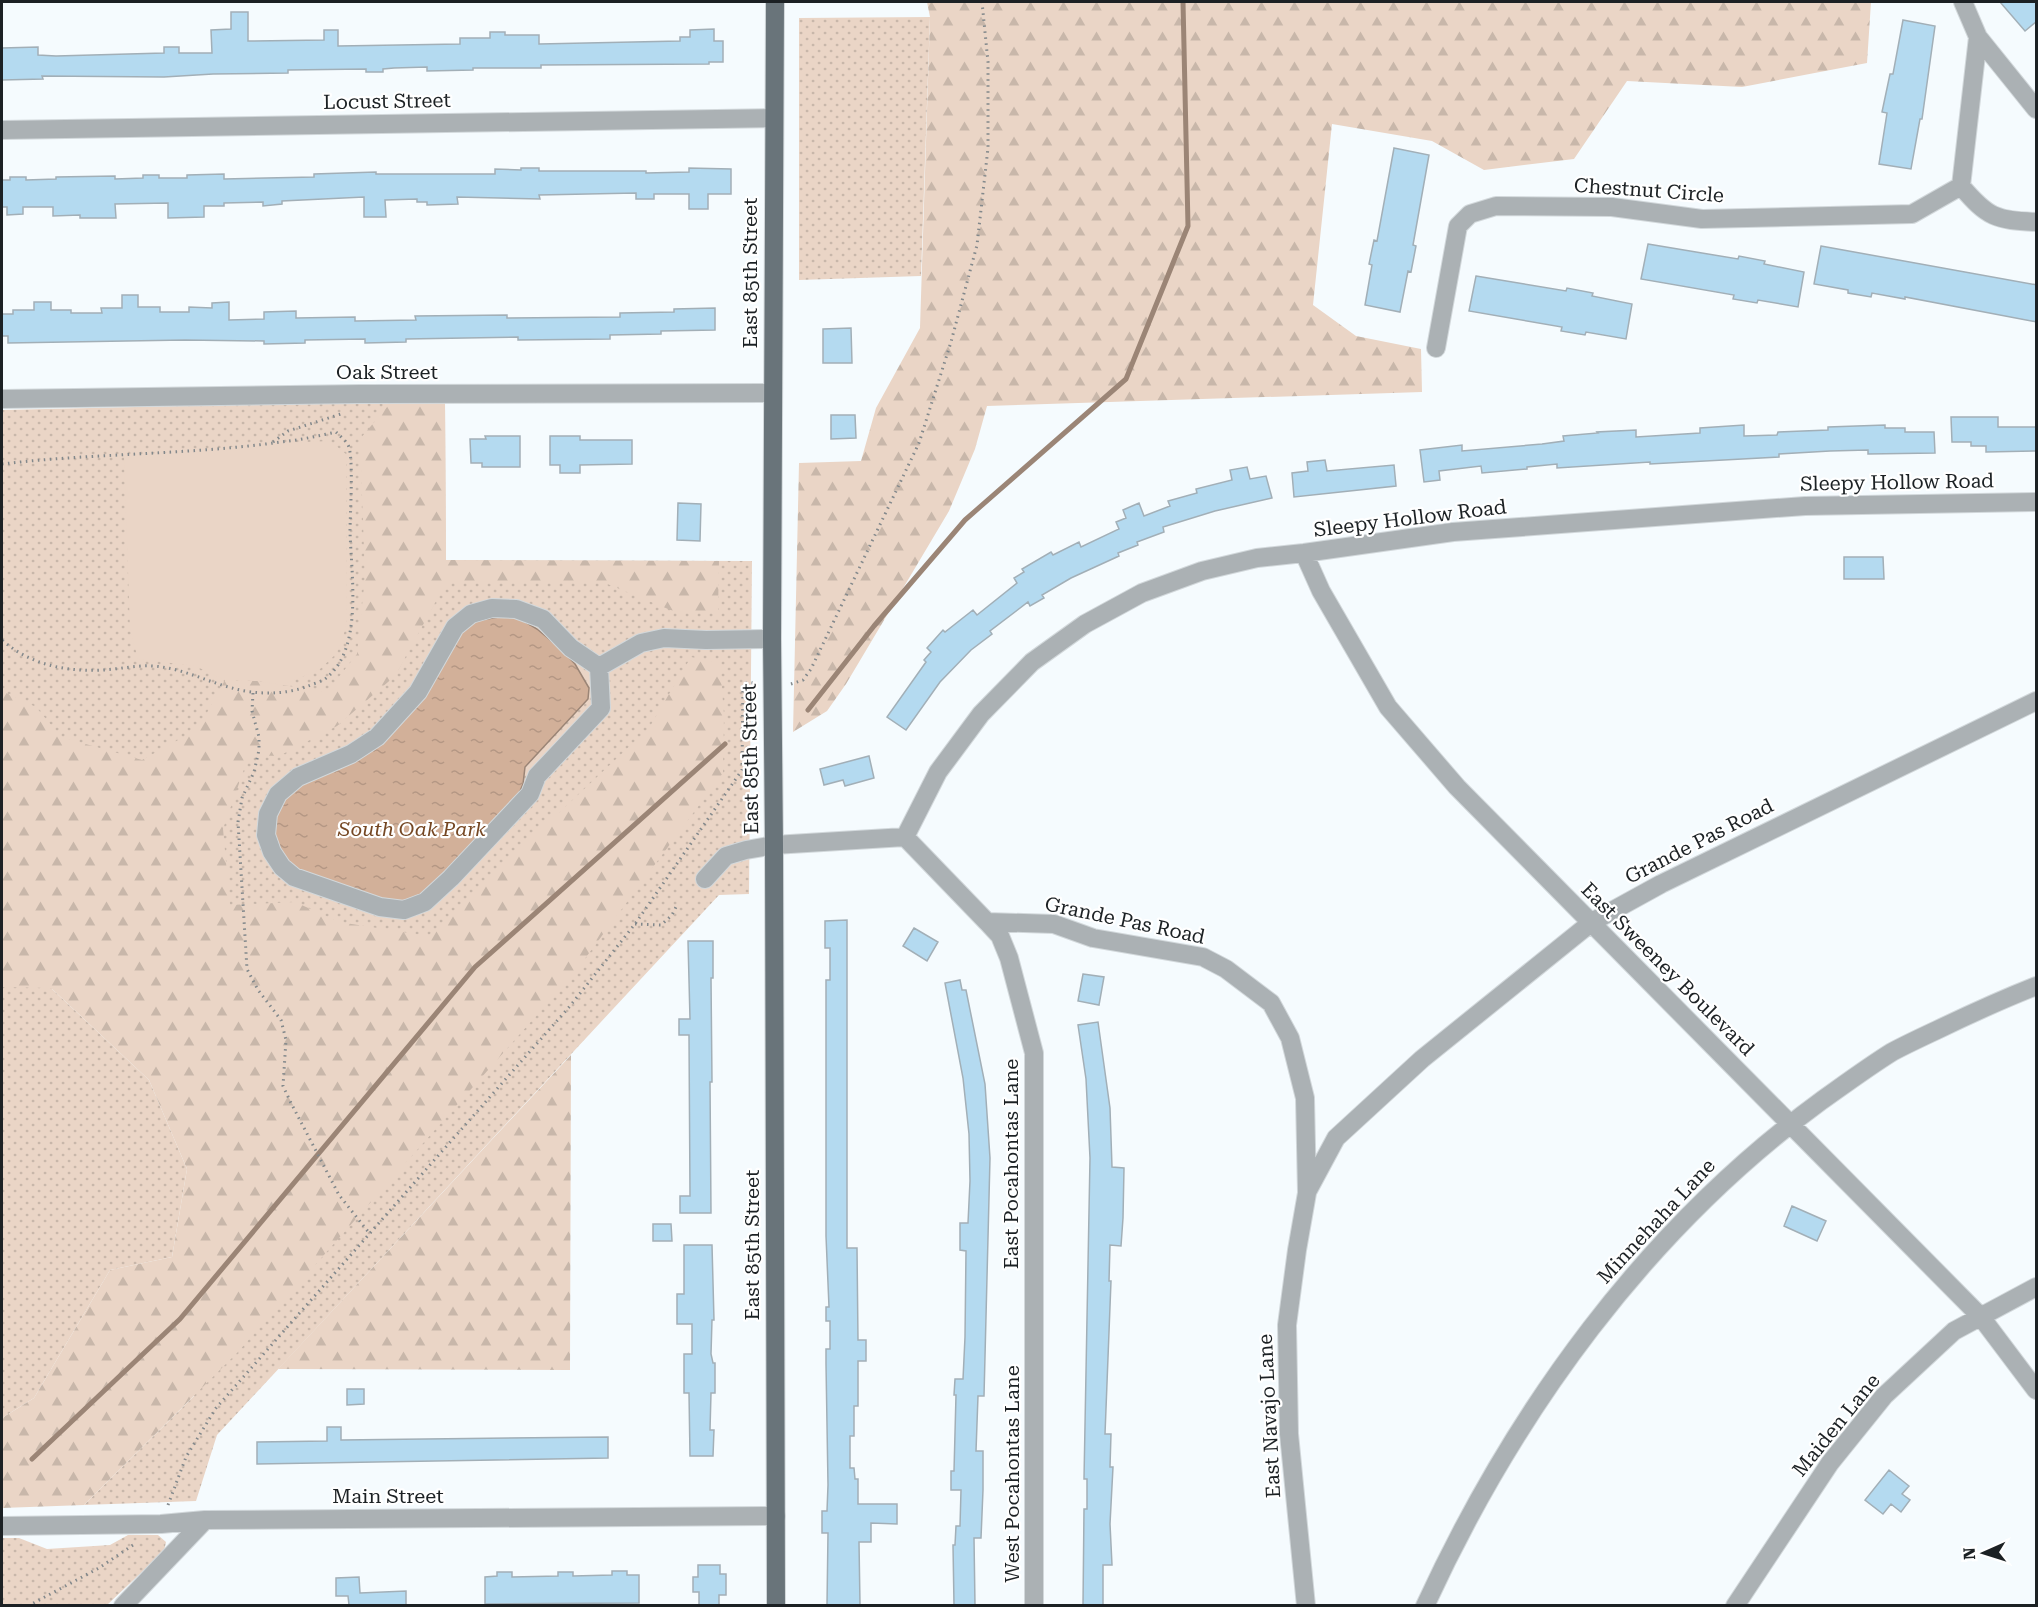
<svg xmlns="http://www.w3.org/2000/svg" width="2038" height="1607" font-family="'Roboto Serif',serif">
  <style>
    .grass { fill: url(#grass-dots) }
    .forest { fill: url(#forest-firs) }
    .garden { fill: #ead5c6 }
    .water { fill: url(#water-ripples); stroke: #9b8576; stroke-width: 1.5 }
    .lines { fill: none; stroke-linecap: round; stroke-linejoin: round }
    .stream { stroke: #9b8576; stroke-width: 5 }
    .building { fill: #b4daf0; stroke: #a2afb7; stroke-width: 1.5 }
    .minor-casing { stroke: #d2d8db; stroke-width: 20 }
    .major-casing { stroke: #d2d8db; stroke-width: 20 }
    .path { stroke: #82888b; stroke-width: 3; stroke-dasharray: 1.5 4.5; stroke-linecap: butt }
    .minor { stroke: #abb1b4; stroke-width: 18 }
    .major { stroke: #69747a; stroke-width: 18 }
    .labels { text-anchor: middle; dominant-baseline: central; stroke-width: 4.5; stroke-linejoin: round; paint-order: stroke }
    .street-label { font-size: 20px; fill: #1c2124; stroke: #fff }
    .park-label { font-size: 20px; font-style: italic; fill: #754723; stroke: #fff }
  </style>
  <defs>
    <pattern id="grass-dots" width="8" height="8" patternUnits="userSpaceOnUse" patternTransform="scale(1.5)"><rect width="8" height="8" fill="#ead5c6"/><path d="M2 2h.1M6 6h.1" fill="none" stroke="#c8b7aa" stroke-width="1.8" stroke-linecap="round"/></pattern>
    <pattern id="forest-firs" width="22" height="20" patternUnits="userSpaceOnUse" patternTransform="scale(1.5)"><rect width="22" height="20" fill="#ead5c6"/><path d="M5 1l3.5 6h-7zM16 11l3.5 6h-7z" fill="#c8b7aa"/></pattern>
    <pattern id="water-ripples" width="26" height="14" patternUnits="userSpaceOnUse" patternTransform="scale(1.5)"><rect width="26" height="14" fill="#d2b099"/><path d="M2 4q2-2 4 0t4 0M15 11q2-2 4 0t4 0" fill="none" stroke="#b49784"/></pattern>
  </defs>
  <rect width="100%" height="100%" fill="#f5fbfe"/>
  <path class="grass" d="M930,17L921,276L799,280V18Z
    M392,401L445,402L446,560L752,561L749,894L719,895L217,1435L196,1501L84,1505L194,1396L195,990L52,989L149,1080L187,1169L172,1257L110,1270L34,1398L2,1418V410Z
    M128,1535H158L166,1542L164,1551L107,1605L2,1606V1538H19L47,1549L110,1545Z"/>
  <path class="forest" d="M927,2H1871L1867,63L1742,87L1627,81L1574,159L1484,170L1432,141L1332,124L1313,305L1356,336L1421,349L1422,392L987,406L975,449L949,511L846,684L827,711L793,732L799,463L861,461L876,408L920,328L930,17Z
    M392,401L445,402L446,560L719,561L718,611H673L605,583L447,581L395,676L337,726L279,756L249,755L223,829L230,905L295,902L339,922L428,936L649,728L691,657L720,663L724,715L723,773L575,972L237,1353L84,1505L2,1508V1418L34,1398L110,1270L172,1257L187,1169L149,1080L51,988L2,987V691L36,707L61,737L142,760L198,729L225,680L257,681L327,692L357,654L365,577L360,439Z
    M571,1055L570,1370L278,1369Z"/>
  <path class="garden" d="M330,441L346,454L347,620L343,638L336,654L319,670L282,685L257,681L225,680L195,666L138,659L130,629L124,456L281,443Z"/>
  <path class="water" d="M499,617L519,618L537,629L561,649L575,664L589,688L588,699L525,767L523,784L518,796L442,879L408,903L388,904L297,873L284,860L274,832L276,814L286,795L305,781L348,764L459,634L475,621Z"/>
  <g class="lines">
    <path class="stream" d="M808,710L874,626L965,520L1126,379L1188,226L1183,2
      M32,1459L180,1319L475,967L725,744"/>
  </g>
  <path class="building" d="M2000,2H2037V21L2025,31Z
    M231,12H248V41L324,40V30H338V46L460,44V38H490V32H505V35H539V44L680,41V37H690V30L714,29V41H723V62H709V64L541,65V68H473V70L427,71V67L394,68L383,69V72H366V69L288,70V73L213,74L164,77L42,76L43,79L2,80V48L38,47V55L56,56L164,53V47H179V53H212L211,30L231,29Z
    M1903,20L1935,26L1922,119H1920L1911,169L1879,164L1887,113L1882,112L1890,74H1893Z
    M1394,148L1429,155L1413,245L1416,246L1411,272L1408,271L1400,312L1365,305L1372,265L1369,264L1374,240L1377,241Z
    M521,168H539V171H646V173L689,172V168L731,169V194H708V209H689V194H654V199H636V193L539,195L540,199L457,197L458,204L427,205V202H417V199L385,200L386,217H364V197L282,201V204L263,206V202L224,203V206H204V217L168,218V203L115,204L116,218H80V215L53,216V207H23V214L7,215V207H2V180H10V177H26V180L56,179V177L115,176V179L143,178V175H159V178H187V175L224,174V179L314,177V174L376,172V174H495V169L521,170Z
    M1648,244L1738,259L1739,256L1765,261L1764,264L1804,272L1798,307L1758,300L1757,303L1733,299L1734,295L1641,279Z
    M1821,246L2037,285V322L1905,297V299L1872,293L1871,297L1848,293V290L1814,284Z
    M1476,276L1566,291L1567,288L1593,293L1592,296L1632,304L1626,339L1586,332L1585,335L1561,331L1562,327L1469,311Z
    M122,295H138V307H160V312H189V307L212,308V303L229,302V320L264,319V312L296,311V318L355,317V321L416,320L415,316L507,315V318L620,317V313L674,312V309L715,308V330L661,331V334L610,335V339L518,340V337L406,339V342L365,343V339L305,340V343L264,344V341L185,340L8,343V336H2V314H13V310H34V302H51V310H71V313H102L101,308H122Z
    M851,328L852,363H823V329Z
    M831,415H855L856,438L831,439Z
    M1951,417H1998V427H2037V451L1986,452V446H1971V442H1952Z
    M1744,425V436L1777,435L1778,432L1828,430V427L1885,425V428H1905V432H1934L1935,453L1868,454V450L1830,451L1779,454V457L1650,464V462L1557,468V464L1527,467V469L1482,473L1481,466L1439,471L1440,480L1424,482L1420,450L1462,445V451L1542,444L1564,441L1563,436L1598,433L1597,432L1636,430V437L1700,433V428Z
    M485,436H520V467H482V463H471L470,439H486Z
    M550,436H580V440H632V464L580,465V473H560V465H550Z
    M1325,460L1327,471L1394,465L1396,486L1294,497L1292,473L1308,471L1307,462Z
    M1247,467L1250,479L1266,476L1272,498L1215,511L1163,527L1164,532L1137,542L1138,545L1118,553L1119,556L1071,578L1042,595L1044,598L1030,606L1028,602L990,631L992,634L971,650L940,682L906,730L887,717L926,662L924,660L931,652L927,648L943,630L945,632L973,610L977,615L1017,583L1014,578L1024,572L1022,569L1051,552L1053,555L1079,542L1081,547L1119,529L1116,522L1126,518L1123,510L1139,503L1144,516L1170,506L1168,501L1197,493L1196,489L1232,480L1230,470Z
    M678,503L701,504L700,541L677,540Z
    M1844,557H1883L1884,579H1844Z
    M869,756L874,778L845,786L843,780L824,785L820,769Z
    M847,920V1248H857L858,1340H866V1361H858V1406H854V1436H850V1468H854L855,1479H858V1504H897V1524L871,1523V1542H859L860,1605H827L828,1533H822V1511H827L828,1485L826,1364V1349H830V1321H826V1307H829L826,1236V980H830V948H825V921Z
    M914,928L938,942L927,961L903,946Z
    M688,941H713V978H711L712,1082H710L711,1213H680V1196H690L689,1035H679V1019H690Z
    M1083,974L1104,977L1099,1005L1078,1001Z
    M960,980L962,990H966L985,1084L990,1158L984,1396H978L976,1451H983V1490L981,1538H974L975,1605H954L953,1545H955L956,1526H960L961,1490H951V1471H954L956,1395H954L955,1379H963L965,1337L966,1251L960,1250V1223H968L970,1181L969,1134L963,1078L945,983Z
    M1098,1022L1110,1108L1112,1167L1124,1168L1123,1218L1121,1246L1110,1245L1109,1281H1111L1105,1434H1111L1110,1467H1113L1110,1524L1112,1565H1103V1605H1083L1084,1509H1087V1479H1084L1090,1158L1086,1079L1078,1025Z
    M1792,1206L1826,1221L1817,1241L1784,1226Z
    M653,1224H671L672,1241H653Z
    M684,1245H712L714,1320H712L711,1354L713,1363H715V1393H711L710,1430H714L713,1456H690L689,1393H684V1354H692V1324H677V1294H684Z
    M347,1389H364V1404L347,1405Z
    M327,1427H341V1440L608,1437V1458L257,1464V1442L327,1441Z
    M1889,1470L1909,1486L1902,1494L1910,1500L1901,1512L1891,1504L1883,1514L1865,1500Z
    M698,1565H720V1574H726V1595H719V1605H699V1592H693V1577H698Z
    M612,1571H627V1575H639V1603L485,1604V1577L497,1576V1572H512V1577L558,1576V1572H573V1576L612,1575Z
    M359,1577L360,1593L406,1591V1605H349L348,1596H336V1578Z"/>
  <g class="lines">
    <g class="minor-casing">
      <path id="minor" d="M1963,2L1978,37L2036,109
        M2,130L774,118
        M1961,186C1988,218 1996,220 2036,222
        M1436,348L1458,226L1470,214L1496,206L1612,207L1702,219L1912,214L1961,186L1978,37
        M2,399L360,394L772,393
        M1304,553L1321,591L1388,707L1457,787L1981,1317L2036,1390
        M599,667L571,648L543,619L516,609L492,608L471,614L455,627L418,692L377,737L351,754L298,777L278,794L268,814L266,835L272,852L282,867L294,877L380,907L404,910L425,902L451,878L530,794L537,776L601,708L599,667L641,643L664,638L706,640L772,639
        M905,837L938,772L981,714L1032,662L1085,624L1142,593L1202,571L1257,558L1304,553L1453,532L1805,506L2036,502
        M705,879L726,856L746,850L774,845L905,837L987,922L1054,924L1093,938L1203,957L1226,969L1271,1003L1290,1038L1305,1098L1307,1193L1297,1250L1287,1325L1289,1434L1306,1606
        M987,922L1000,936L1009,958L1034,1053V1606
        M1307,1192L1336,1138L1422,1059L1592,922L1661,884L2036,701
        M2,1526L161,1524L205,1520L776,1516
        M123,1606L205,1520
        M1425,1606C1515,1410 1646,1229 1821,1101C1845,1084 1868,1067 1892,1052C1907,1044 1922,1037 1937,1030C1970,1014 2003,999 2036,986
        M1735,1606L1830,1463L1884,1396L1954,1331L2036,1287"/>
    </g>
    <g class="major-casing">
      <path id="major" d="M775,2L772,639L774,845L776,1606"/>
    </g>
    <path class="path" d="M273,442L288,431L341,414
      M2,464C94,453 189,455 281,442C300,440 318,436 336,432C340,436 346,441 348,445C354,455 350,516 350,531C351,574 364,650 325,679C320,682 313,684 308,686C286,695 256,695 232,688C205,681 182,668 153,666C137,665 120,669 103,670C67,672 30,665 2,640
      M791,684L803,680L811,669L919,443L951,342L977,245L988,148V62L982,2
      M253,693L252,711L259,737V750L254,772L242,798L238,822L247,969L258,990L281,1020L286,1040L283,1086L291,1103L339,1195L370,1234
      M635,924L661,925L672,915L676,907
      M168,1505L186,1457L216,1408L570,1006L635,924L742,770L743,683H754
      M28,1606L99,1568L136,1543"/>
    <use href="#minor" class="minor"/>
    <use href="#major" class="major"/>
  </g>
  <g class="labels">
    <g class="street-label">
      <text transform="translate(387 101) rotate(-1)">Locust Street</text>
      <text transform="translate(1649 190) rotate(4)">Chestnut Circle</text>
      <text transform="translate(750 273) rotate(-90)">East 85th Street</text>
      <text x="387" y="372">Oak Street</text>
      <text transform="translate(1897 482) rotate(-1)">Sleepy Hollow Road</text>
      <text transform="translate(1410 518) rotate(-7)">Sleepy Hollow Road</text>
      <text transform="translate(750 759) rotate(-91)">East 85th Street</text>
      <text transform="translate(1699 841) rotate(-27)">Grande Pas Road</text>
      <text transform="translate(1125 920) rotate(12)">Grande Pas Road</text>
      <text transform="translate(1668 969) rotate(45)">East Sweeney Boulevard</text>
      <text transform="translate(1011 1164) rotate(-90)">East Pocahontas Lane</text>
      <text transform="translate(1656 1221) rotate(-47)">Minnehaha Lane</text>
      <text transform="translate(752 1245) rotate(-90)">East 85th Street</text>
      <text transform="translate(1269 1416) rotate(-93)">East Navajo Lane</text>
      <text transform="translate(1836 1425) rotate(-51)">Maiden Lane</text>
      <text transform="translate(1012 1474) rotate(-90)">West Pocahontas Lane</text>
      <text x="388" y="1496">Main Street</text>
    </g>
    <g class="park-label">
      <text x="412" y="829">South Oak Park</text>
    </g>
  </g>
  <rect width="2038" height="1607" fill="none" stroke="#1c2124" stroke-width="6"/>
  <g transform="translate(1984 1553) rotate(267)" stroke="#ffffff" stroke-width="4.5" paint-order="stroke">
  <path d="M0-4.5L10 22L0 15L-10 22Z" fill="#1c2124"/>
  <text y="-9" font-size="16" font-weight="bold" text-anchor="middle" fill="#1c2124">N</text>
  </g>
</svg>
